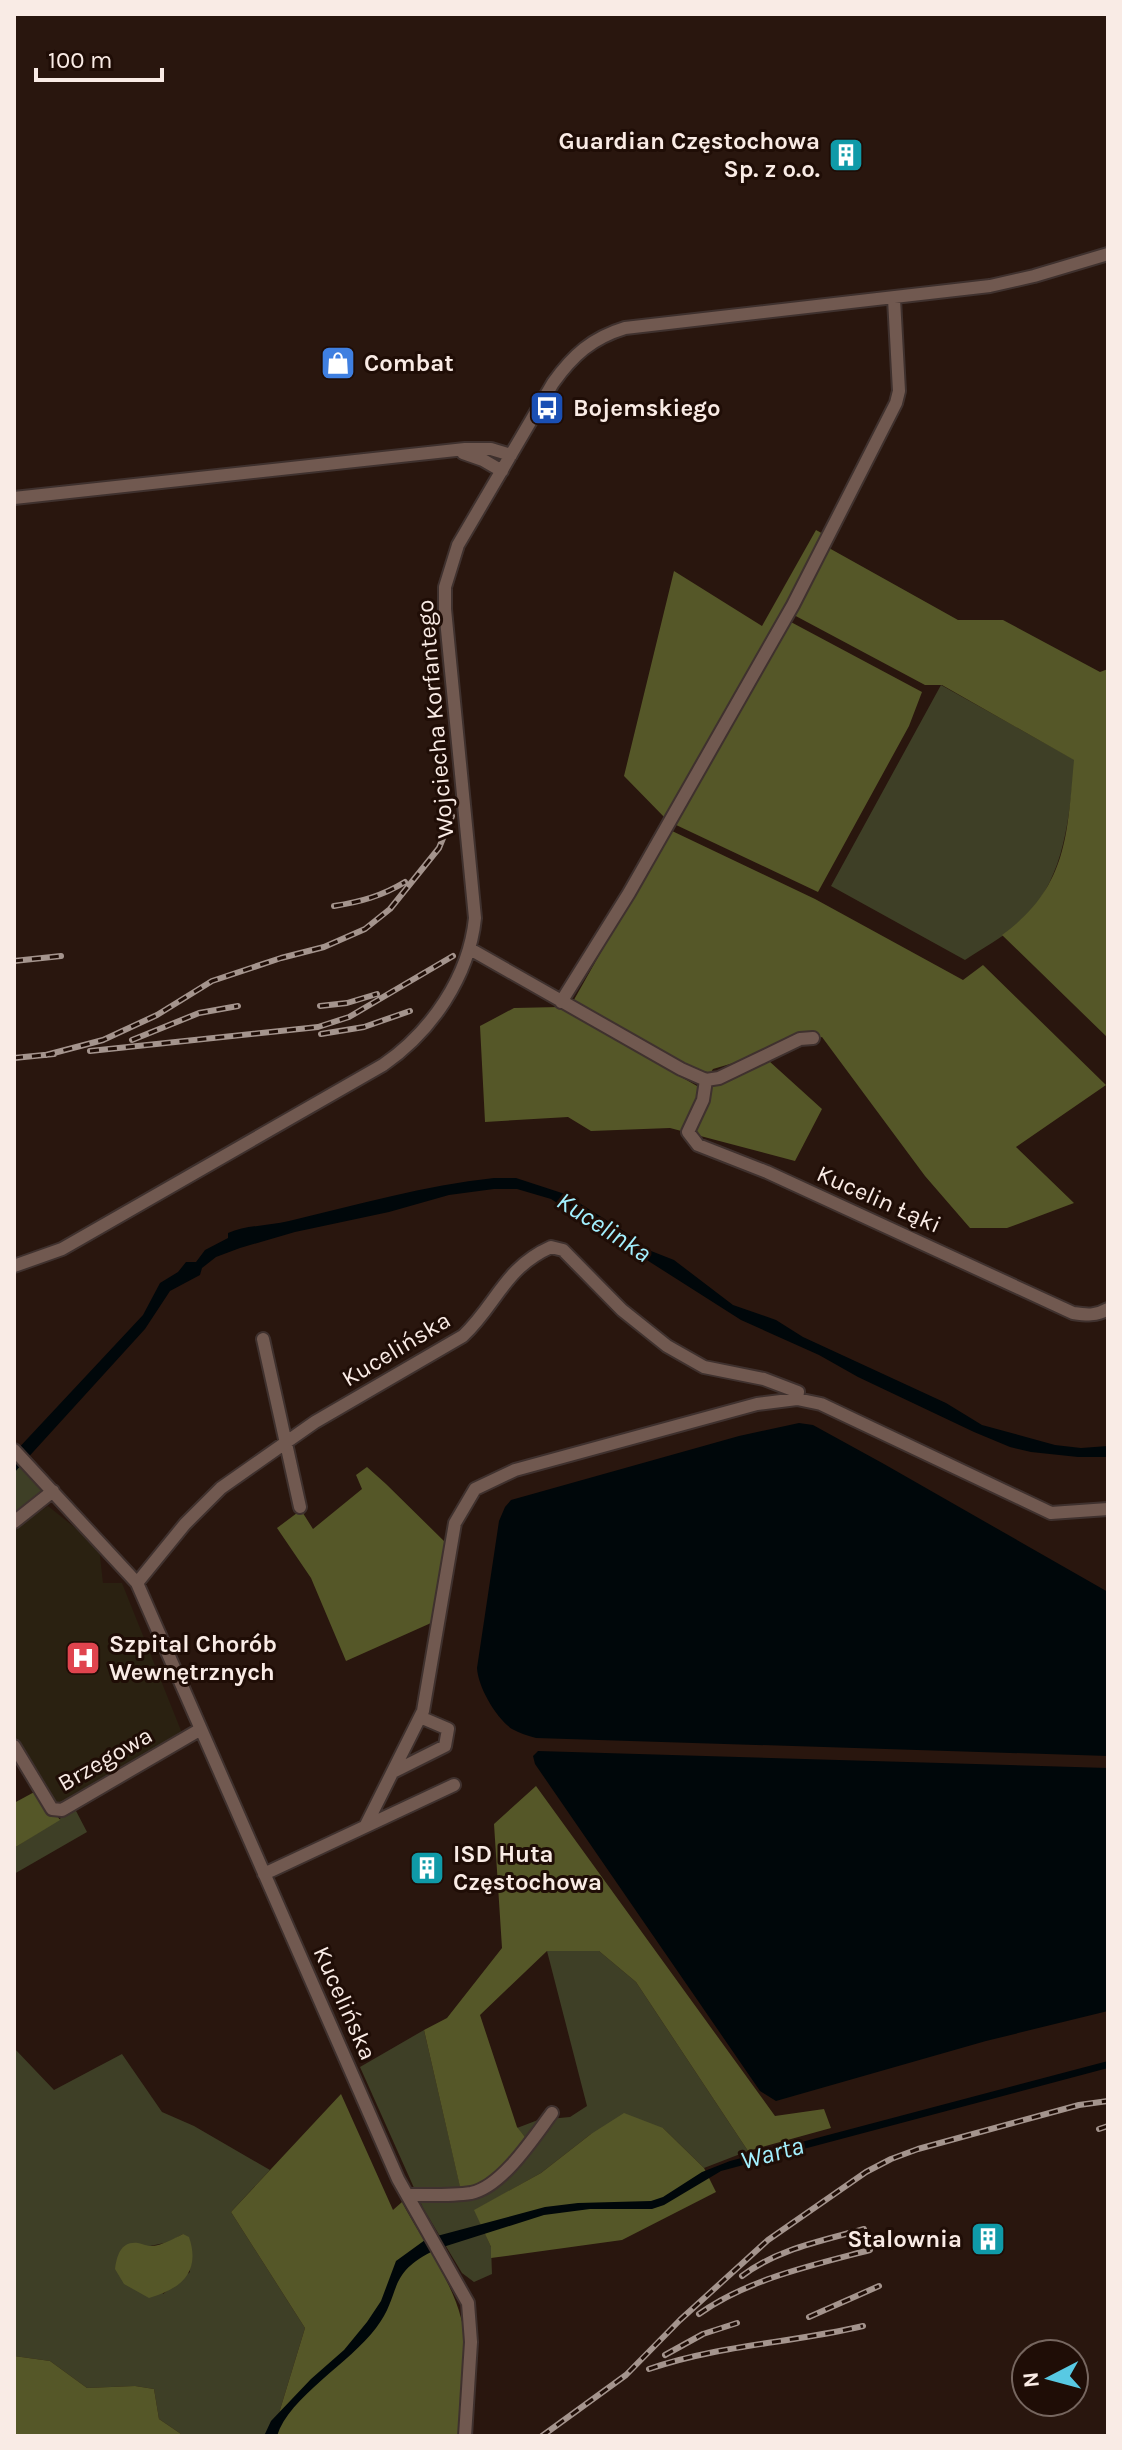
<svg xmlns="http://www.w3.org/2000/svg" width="1122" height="2450" font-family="Karla,sans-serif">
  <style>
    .medical { fill: #2a2111 }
    .green { fill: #3e3f26; fill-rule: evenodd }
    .forest { fill: #555728 }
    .water { fill: #00070a }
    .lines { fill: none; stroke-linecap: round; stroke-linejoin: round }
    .minor-casing { stroke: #3f312e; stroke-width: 16 }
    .minor { stroke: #715950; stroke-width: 12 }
    .rail-casing { stroke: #a4948d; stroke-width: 6 }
    .rail { stroke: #1f0d06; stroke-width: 3; stroke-dasharray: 9; stroke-linecap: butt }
    .labels { text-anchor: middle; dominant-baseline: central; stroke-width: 6; stroke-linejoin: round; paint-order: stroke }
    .poi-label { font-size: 24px; font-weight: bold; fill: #f9ebe5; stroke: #1f0d06; text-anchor: start }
    .street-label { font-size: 24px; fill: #f9ebe5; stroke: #1f0d06 }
    .water-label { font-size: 26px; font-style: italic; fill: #a3f0ff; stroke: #1f0d06 }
  </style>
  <rect width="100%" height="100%" fill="#29160e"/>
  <path class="medical" d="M48,1506L99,1547L103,1583H122L182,1733L63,1803L54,1802L14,1738V1528Z"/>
  <path class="green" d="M941,685L1075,760C1069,816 1066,874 1026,917C1009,934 985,947 965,960L831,886Z
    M14,1459L42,1491L14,1516Z
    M75,1809L87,1832L14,1874V1848Z
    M547,1951H599L636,1982L748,2151L704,2168L663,2128L591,2134L541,2173L475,2210L491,2247L492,2274L474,2282L462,2273L423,2208L360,2067L424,2030L460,2186L502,2168L525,2137L517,2128L538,2120L570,2117L587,2106Z
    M14,2048L54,2090L122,2054L162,2112L194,2126L270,2170L231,2212L305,2328L272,2436H184L159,2419L154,2389L135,2386L87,2388L50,2361L14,2356ZM183,2234L190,2272L163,2294L150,2246L169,2242Z"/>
  <path class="forest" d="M816,530L827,536L667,820L624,776L674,571L762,626Z
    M829,548L958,620H1003L1100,672L1108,669V1038L1002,935C1068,887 1067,835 1074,760L942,685H925L792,614Z
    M789,621L922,692L909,726L818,892L674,824Z
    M670,830L815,899L963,980L983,965L1106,1085L1016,1147L1074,1203L1007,1228H970L925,1176L822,1037L713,1069L706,1080L571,1005Z
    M559,1007L697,1086L769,1061L822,1109L795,1161L670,1128L591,1131L568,1117L485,1122L480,1026L514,1008Z
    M367,1467L386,1484L446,1543L431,1623L346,1661L311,1578L277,1528L301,1510L313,1529L362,1489L356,1475Z
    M536,1786L775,2116L824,2109L831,2128L748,2151L636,1982L599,1951H547L480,2015L517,2127L525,2137C509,2159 491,2188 460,2187L424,2030L447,2018L502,1948L494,1824Z
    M38,1790L60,1820L14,1848V1803Z
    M341,2094L393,2210L402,2202C420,2236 452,2281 461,2318C470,2350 463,2402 461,2436H272L305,2328L231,2212Z
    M624,2113L663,2128L704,2168L716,2192L622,2240L491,2258V2247L474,2210L541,2173L591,2134Z
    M183,2234L189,2237C201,2272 181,2289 149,2298L124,2284L115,2269C117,2255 121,2241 138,2243C144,2244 146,2246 152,2246C163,2245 173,2239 183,2234Z
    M14,2356L50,2361L87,2388L135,2386L154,2389L159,2419L184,2436H14Z"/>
  <path class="water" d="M494,1178H516L565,1194L625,1232L646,1249L674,1260L733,1305L776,1320L803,1337L946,1403L982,1425L1055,1445L1081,1448L1108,1446V1457H1078L1031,1452L1010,1447L974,1432L858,1377L819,1355L741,1320L551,1199L517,1189H494L449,1195L389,1212L295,1232L240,1248L216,1257L202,1268L200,1275L170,1291L145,1329L14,1473V1453L143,1315L160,1283L178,1272L186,1262H196L205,1250L228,1238V1233C246,1225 269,1226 289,1221C357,1205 425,1185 494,1178Z
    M799,1423L813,1425L884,1464L1108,1592V1756L536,1738C528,1736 519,1733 512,1729C496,1718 478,1687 477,1668L499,1521L505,1507L511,1500L739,1436Z
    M538,1751L1108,1768V2011L986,2041L776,2101L760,2091L535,1764L533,1756Z
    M1108,2061V2068L721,2171L664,2205L652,2209H590L544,2215L443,2247L437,2236L545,2207L578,2203L651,2201L663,2197L702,2172L730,2161Z
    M425,2240L431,2252C386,2275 402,2294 376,2328C350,2363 289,2397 277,2436H264L271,2421L311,2379L344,2350L367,2322L381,2301L396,2261Z"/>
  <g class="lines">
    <g class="minor-casing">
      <path id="minor" d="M463,453L483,460L502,471
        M14,498L465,449H491L511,455
        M470,949L681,1069L706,1080L719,1078L800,1039L813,1038
        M561,1002L629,893L793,605L896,403L899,391L894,299
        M706,1080L703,1100L688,1132L698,1145L767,1172L1073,1313C1087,1315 1096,1316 1108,1309
        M14,1266L62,1249L383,1065C431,1032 469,977 475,918L445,609V587L458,545L553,383C573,355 592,338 625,328L990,286L1034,276L1108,254
        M263,1339L300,1507
        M14,1450L137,1583L398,2179L468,2303L471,2342L465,2436
        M14,1522L53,1491
        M137,1583L185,1524L221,1488L315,1422L463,1336C497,1304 504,1268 551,1247L563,1250L622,1310L667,1346L704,1367L764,1379L798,1392L797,1399
        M14,1746L52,1809L62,1810L201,1729
        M393,1772L445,1746L448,1729L420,1717
        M366,1825L423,1711L455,1523L475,1489L515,1470L757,1404L797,1399L821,1404L1051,1513L1108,1509
        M264,1874L454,1785
        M407,2195C428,2195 451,2196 471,2193C502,2187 534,2137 552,2113"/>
    </g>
    <use href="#minor" class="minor"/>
    <g class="rail-casing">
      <path id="rail" d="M334,906C360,902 382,896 405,882
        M14,961L61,956
        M320,1006L347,1003L377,994
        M321,1034L364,1027L410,1011
        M132,1040L199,1013L238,1006
        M90,1051L318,1027L349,1017L453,956
        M46,1055L103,1040L157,1015L212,981L281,958L324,947L365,929L390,909L439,848L452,816
        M14,1058L54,1054
        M1099,2129L1108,2126
        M742,2276C777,2249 822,2241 864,2229
        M699,2314C748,2279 813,2265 870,2250
        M809,2317L879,2286
        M665,2355L703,2334L737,2323
        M649,2369C718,2345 792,2343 863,2326
        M542,2436L626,2375L680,2320L768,2240L866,2172L891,2159L918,2149L1079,2105L1108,2101"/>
    </g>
    <use href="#rail" class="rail"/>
  </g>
  <defs>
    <g id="building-square" transform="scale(1.8)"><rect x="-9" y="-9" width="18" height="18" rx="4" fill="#0f9aa8" stroke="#1f0d06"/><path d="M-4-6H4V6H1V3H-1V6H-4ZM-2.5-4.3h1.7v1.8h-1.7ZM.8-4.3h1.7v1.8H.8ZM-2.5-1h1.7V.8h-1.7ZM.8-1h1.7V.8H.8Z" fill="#fff"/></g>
    <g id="shop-square" transform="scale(1.8)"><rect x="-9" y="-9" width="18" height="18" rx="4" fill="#3f7fe0" stroke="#1f0d06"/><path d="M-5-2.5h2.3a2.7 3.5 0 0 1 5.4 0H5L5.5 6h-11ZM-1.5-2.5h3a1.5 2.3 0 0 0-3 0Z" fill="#fff"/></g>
    <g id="bus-square" transform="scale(1.8)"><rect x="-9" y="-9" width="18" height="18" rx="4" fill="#1a4fb4" stroke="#1f0d06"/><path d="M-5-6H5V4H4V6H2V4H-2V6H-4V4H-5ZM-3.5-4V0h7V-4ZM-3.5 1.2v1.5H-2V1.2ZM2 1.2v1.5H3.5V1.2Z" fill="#fff"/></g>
    <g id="hospital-square" transform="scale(1.8)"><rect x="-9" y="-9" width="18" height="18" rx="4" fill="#e0444e" stroke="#1f0d06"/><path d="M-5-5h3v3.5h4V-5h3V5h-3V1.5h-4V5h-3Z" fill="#fff"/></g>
  </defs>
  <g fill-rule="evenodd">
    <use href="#building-square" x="846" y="155"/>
    <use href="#shop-square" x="338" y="363"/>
    <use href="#bus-square" x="547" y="408"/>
    <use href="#hospital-square" x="83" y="1658"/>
    <use href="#building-square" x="427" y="1868"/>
    <use href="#building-square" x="988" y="2239"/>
  </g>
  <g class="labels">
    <g class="poi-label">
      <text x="820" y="141" text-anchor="end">Guardian Częstochowa<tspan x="820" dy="28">Sp. z o.o.</tspan></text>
      <text x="364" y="363">Combat</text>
      <text x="573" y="408">Bojemskiego</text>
      <text x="109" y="1644">Szpital Chorób<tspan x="109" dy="28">Wewnętrznych</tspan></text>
      <text x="453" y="1854">ISD Huta<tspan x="453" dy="28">Częstochowa</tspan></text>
      <text x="962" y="2239" text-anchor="end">Stalownia</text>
    </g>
    <g class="street-label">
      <text transform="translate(435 719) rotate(-95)">Wojciecha Korfantego</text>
      <text transform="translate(879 1199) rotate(24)">Kucelin Łąki</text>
      <text transform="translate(396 1349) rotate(-31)">Kucelińska</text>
      <text transform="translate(105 1759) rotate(-30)">Brzegowa</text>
      <text transform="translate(345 2003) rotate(66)">Kucelińska</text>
    </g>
    <g class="water-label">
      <text transform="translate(604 1227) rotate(33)">Kucelinka</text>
      <text transform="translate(772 2153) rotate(-15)">Warta</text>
    </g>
  </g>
  <rect width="1122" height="2450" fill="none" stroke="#f9ebe5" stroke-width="32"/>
  <g transform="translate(1050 2378) rotate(264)"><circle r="38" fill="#1f0d06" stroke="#76665f" stroke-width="2"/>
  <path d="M0-6L14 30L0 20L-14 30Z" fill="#58c9e3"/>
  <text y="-12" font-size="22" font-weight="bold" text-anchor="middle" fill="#f9ebe5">N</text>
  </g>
  <path d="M36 68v12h126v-12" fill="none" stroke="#f9ebe5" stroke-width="4"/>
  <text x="48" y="68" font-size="24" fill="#f9ebe5" stroke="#1f0d06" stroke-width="6" paint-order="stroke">100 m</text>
</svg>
